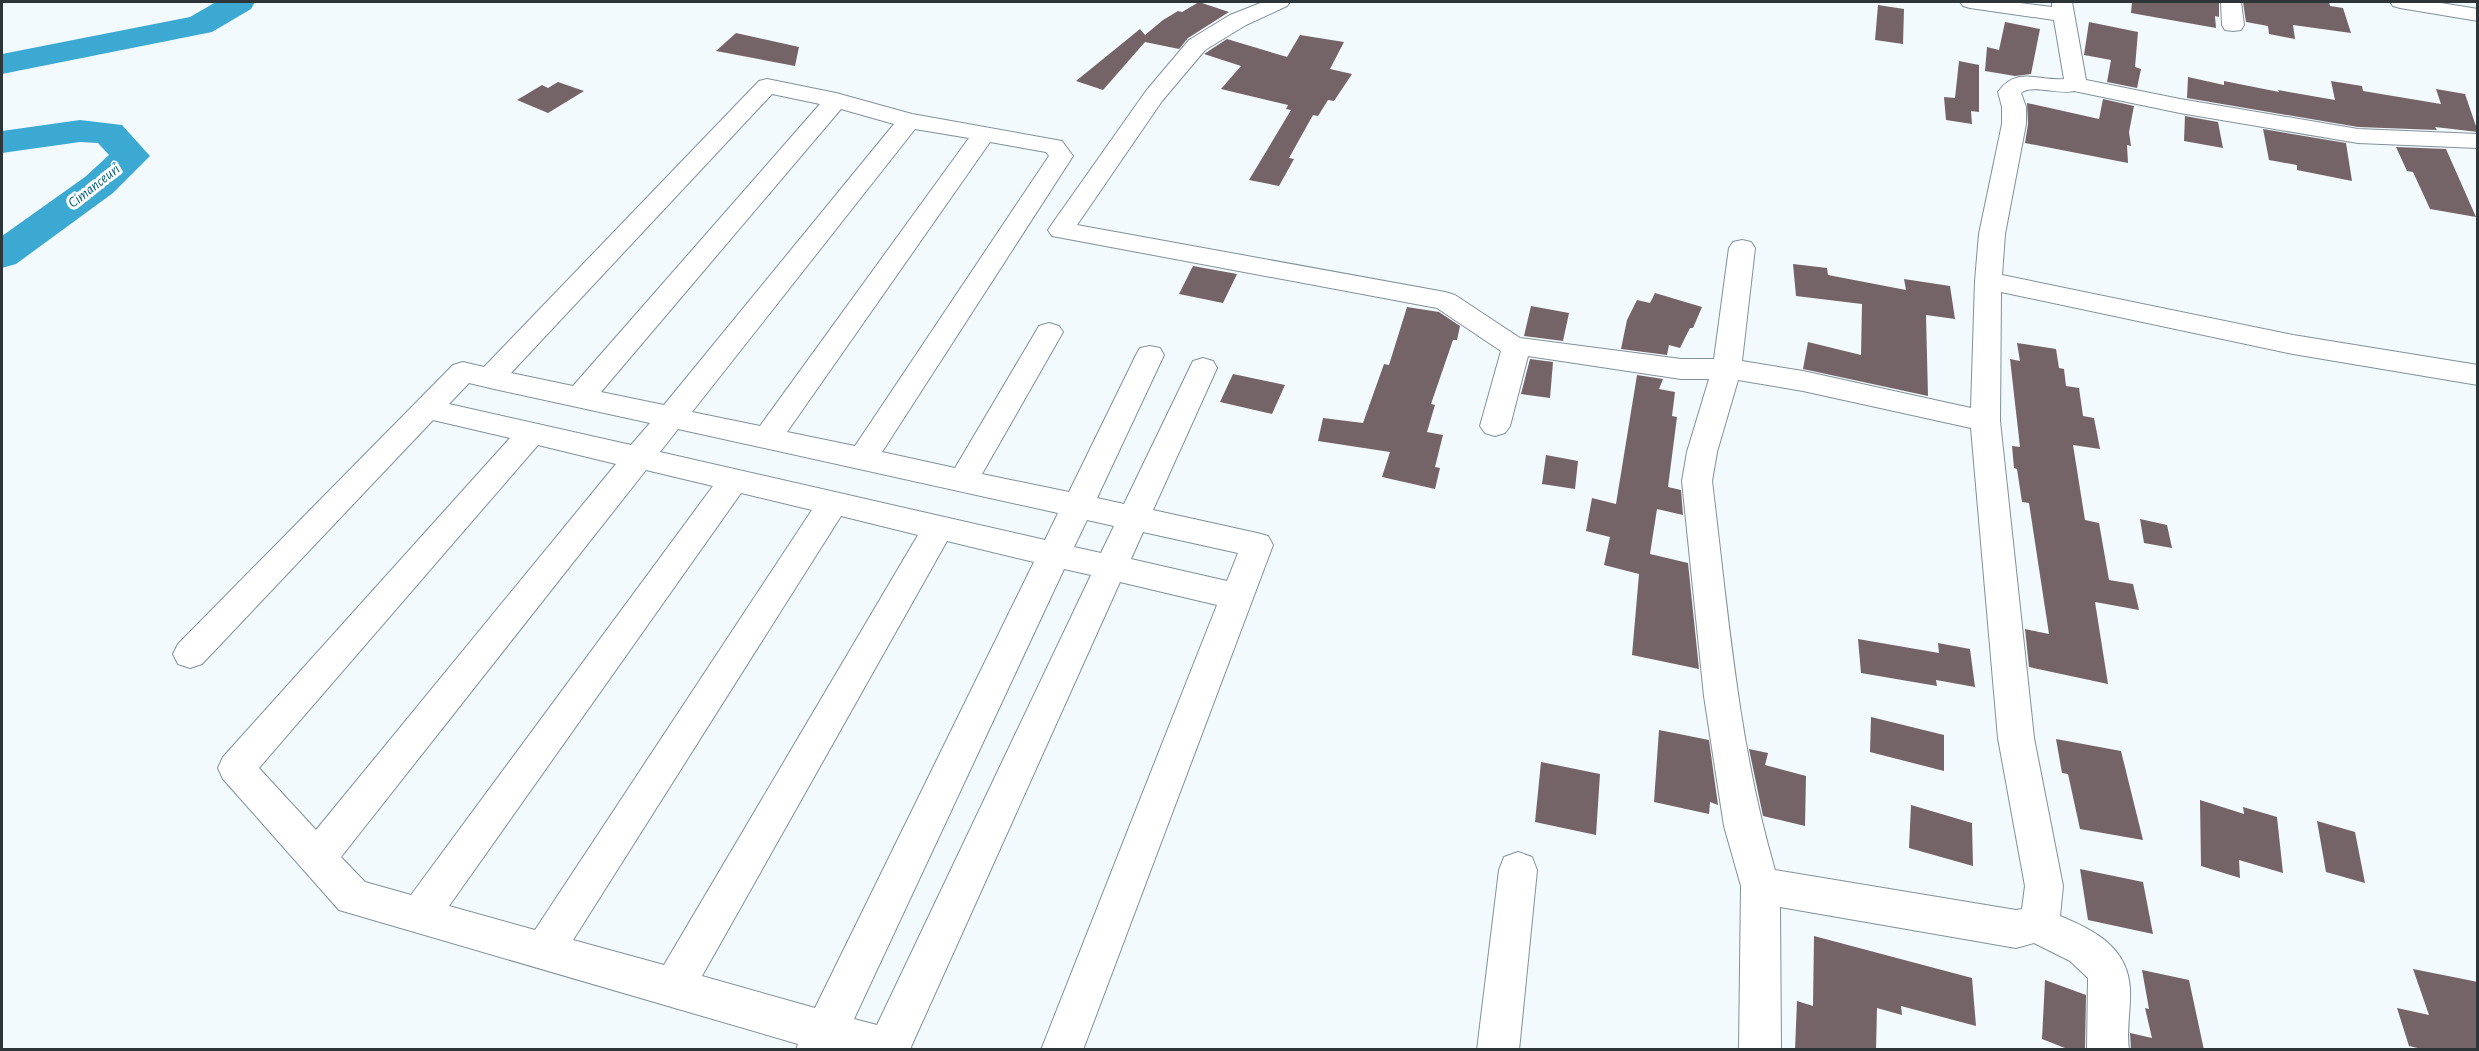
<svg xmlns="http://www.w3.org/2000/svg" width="2479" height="1051" font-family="'Alegreya Sans',sans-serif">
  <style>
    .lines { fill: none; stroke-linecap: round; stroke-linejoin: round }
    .river { fill: #3ca9d3; fill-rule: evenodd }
    .building { fill: #756467 }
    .street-casing { stroke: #819199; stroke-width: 2 }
    .street { fill: #fff; fill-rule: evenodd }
    .labels { text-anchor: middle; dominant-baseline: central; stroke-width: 6; stroke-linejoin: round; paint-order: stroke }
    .far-water-label { font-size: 15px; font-style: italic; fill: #0a617e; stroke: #fff }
  </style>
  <rect width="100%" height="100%" fill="#f3fafd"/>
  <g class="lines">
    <path class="river" d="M216,2H255L251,9L212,32L2,74V54L190,17Z
      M80,120L122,125L150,156L113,193L16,264L2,268V236L85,177L109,155L98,143L80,142L2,153V131Z"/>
  </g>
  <path class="building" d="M1199,2L1229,12L1188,38L1179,49L1145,42L1103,90L1076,81L1140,29L1145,35L1163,20L1178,11L1182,12Z
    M2132,2H2219V17L2215,16L2216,28L2131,13Z
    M2243,2H2329L2330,6L2343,8L2351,33L2293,25L2295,39L2269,34L2268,26L2246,22Z
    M1878,5L1904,9L1903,44L1875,40Z
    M2005,22L2040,29L2031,74L2015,76L1985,71L1987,47L1999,50Z
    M2089,22L2138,32L2135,67L2141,69L2137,88L2107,82L2111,60L2084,55Z
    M736,33L799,47L795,66L716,51Z
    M1300,35L1344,42L1330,69L1352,74L1334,101L1328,100L1318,116L1313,115L1289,158L1294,159L1279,186L1249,180L1291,110L1286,109L1288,105L1221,89L1241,66L1204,54L1227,39L1287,57Z
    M1959,61L1979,65V112L1971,111L1972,124L1946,120L1944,97L1955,98Z
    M2188,77L2224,85V81L2279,92L2278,90L2335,100L2331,81L2362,86L2363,91L2441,104L2436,89L2465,94L2478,132L2435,127L2437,130L2358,127L2187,98Z
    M558,82L584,91L548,113L517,100L542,85L548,88Z
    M2103,99L2134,106L2129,132L2131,146L2127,145L2128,163L2025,143L2028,124L2027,103L2099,119Z
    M2185,116L2218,122L2223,148L2184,141Z
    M2263,129L2346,143L2352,181L2297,170V165L2269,160Z
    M2396,147L2446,149L2476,217L2430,209L2413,172L2407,171Z
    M1793,264L1827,268L1828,275L1906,290L1904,279L1950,286L1955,319L1926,315L1928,396L1803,369L1808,342L1861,355L1862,304L1796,296Z
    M1193,266L1237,274L1223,303L1179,294Z
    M1655,293L1702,307L1693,328H1690L1680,348L1669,345L1667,355L1621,349L1627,320L1637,300L1650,303Z
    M1531,306L1569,313L1563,341L1524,336Z
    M1407,307L1439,312L1460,326L1457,340H1453L1431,404L1435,405L1427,432L1443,435L1435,467L1440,468L1435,489L1382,477L1390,452L1318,441L1323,418L1363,423L1384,364L1389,365Z
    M2017,343L2056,349L2059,368L2064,369L2066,386L2079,388L2083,416L2094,418L2100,449L2073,445L2085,520L2099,523L2109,580L2133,584L2139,610L2095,602L2108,684L2029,667L2025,629L2049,634L2029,503L2022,502L2017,469L2014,468L2012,446L2020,447L2010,359L2020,361Z
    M1530,359L1553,362L1550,398L1521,394Z
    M1233,374L1285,385L1272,414L1220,402Z
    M1637,375L1663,379L1659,389L1675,392L1672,416L1677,417L1668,487L1681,490L1683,515L1657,509L1650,554L1688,563L1699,669L1632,655L1639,574L1604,565L1610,537L1586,531L1592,498L1616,504Z
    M1546,455L1578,461L1575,489L1542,484Z
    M2140,519L2167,525L2172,548L2144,543Z
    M1858,639L1939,653L1938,643L1970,649L1975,687L1936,680L1937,686L1861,673Z
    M1871,717L1944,735V771L1870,752Z
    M1659,730L1709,740L1718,805L1710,802L1709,814L1654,802Z
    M2056,739L2121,751L2143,840L2080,829L2068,774L2062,773Z
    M1749,749L1768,753L1765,765L1806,776L1805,826L1763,816Z
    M1541,762L1600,774L1596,835L1535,822Z
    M2200,800L2244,814L2243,807L2277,817L2283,873L2239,860L2240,878L2201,866Z
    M1911,805L1972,823L1973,866L1909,848Z
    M2317,821L2355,832L2365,883L2326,872Z
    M2080,869L2143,882L2153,934L2088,920Z
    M1814,936L1972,978L1976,1026L1901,1006L1902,1015L1877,1008L1876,1050H1795L1797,1001L1813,1006Z
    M2413,969L2478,982V1050H2426L2409,1046L2397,1008L2429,1015Z
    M2142,970L2189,980L2204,1050H2131L2130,1033L2152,1038L2145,1008L2149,1009Z
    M2045,980L2086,995L2085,1050H2070L2042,1039Z"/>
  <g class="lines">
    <g class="street-casing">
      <path id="street" d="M1263,2H1290L1287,6L1246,25L1205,50L1162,101L1077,225L1445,292L1455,295L1520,338L1681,359H1714L1729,248L1733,242L1742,240L1751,242L1755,248L1742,361L1803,371L1971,408L1975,281L1979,234L2002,124V107L1998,92C2017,65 2039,82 2064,79L2054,20L1970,8L1963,6L1960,2H2012L2052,7V2H2072L2086,80L2180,99L2358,129L2478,134V148L2358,143L2180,113L2074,91C2058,95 2032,84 2021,93L2026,107V124L2005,234L2002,275L2293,335L2478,365V385L2293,354L2001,292L2000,421L2034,738L2063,886L2060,916C2094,930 2128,947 2130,989C2131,1009 2126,1029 2129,1050H2087L2088,978L2070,961L2034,943L2016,948L1780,907L1781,1050H1739L1741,886L1724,826L1704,696L1682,481L1687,452L1709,379H1681L1528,356L1510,426L1505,433L1495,436L1485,433L1480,426L1501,351L1437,308L1052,236L1048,230L1052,224L1146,91L1189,40L1230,15ZM1738,380L1803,391L1971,428L1998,738L2025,886L2022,909L2016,910L1775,870C1738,744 1728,611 1712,481L1717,452Z
        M2221,2H2241L2244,25L2241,30L2233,31L2225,30L2222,25Z
        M2390,2H2435L2478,9V21L2400,8L2393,6Z
        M767,79L836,93L912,114L1062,141L1073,156L882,452L955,468L1039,326L1049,323L1059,326L1063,332L982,474L1069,492L1136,355L1140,348L1150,346L1160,348L1164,355L1097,498L1124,504L1193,361L1203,358L1213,361L1217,368L1153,510L1257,533L1268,536L1273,545L1083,1050H1041L1217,605L1120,582L911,1047L912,1050H796L798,1044L339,910L223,779L218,768L223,757L510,438L433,420L202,664L190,668L178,664L173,654L178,644L453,365L463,362L484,367L759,81ZM772,94L820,104L573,386L511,373ZM841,109L894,124L664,405L601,392ZM915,129L969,138L760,426L692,412ZM990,142L1046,152L1049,156L855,446L787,432ZM469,383L490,388L650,423L631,445L449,404ZM678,429L1058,513L1045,540L660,452ZM538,445L616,464L316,830L259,768ZM646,470L713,486L411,895L365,882L341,857ZM741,493L812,510L535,930L449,906ZM841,516L918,535L664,965L573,940ZM1087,520L1114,526L1101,553L1074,547ZM1143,532L1238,553L1227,581L1131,559ZM947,541L1034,562L815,1008L702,976ZM1064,569L1091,575L877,1025L854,1019Z
        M1518,852L1532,857L1537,870L1519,1050H1477L1499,870L1504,857Z"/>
    </g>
    <use href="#street" class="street"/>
  </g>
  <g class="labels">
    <g class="far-water-label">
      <text transform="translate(94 186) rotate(-38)">Cimanceuri</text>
    </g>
  </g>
  <rect width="2479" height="1051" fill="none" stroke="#2e3538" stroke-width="6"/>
</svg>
